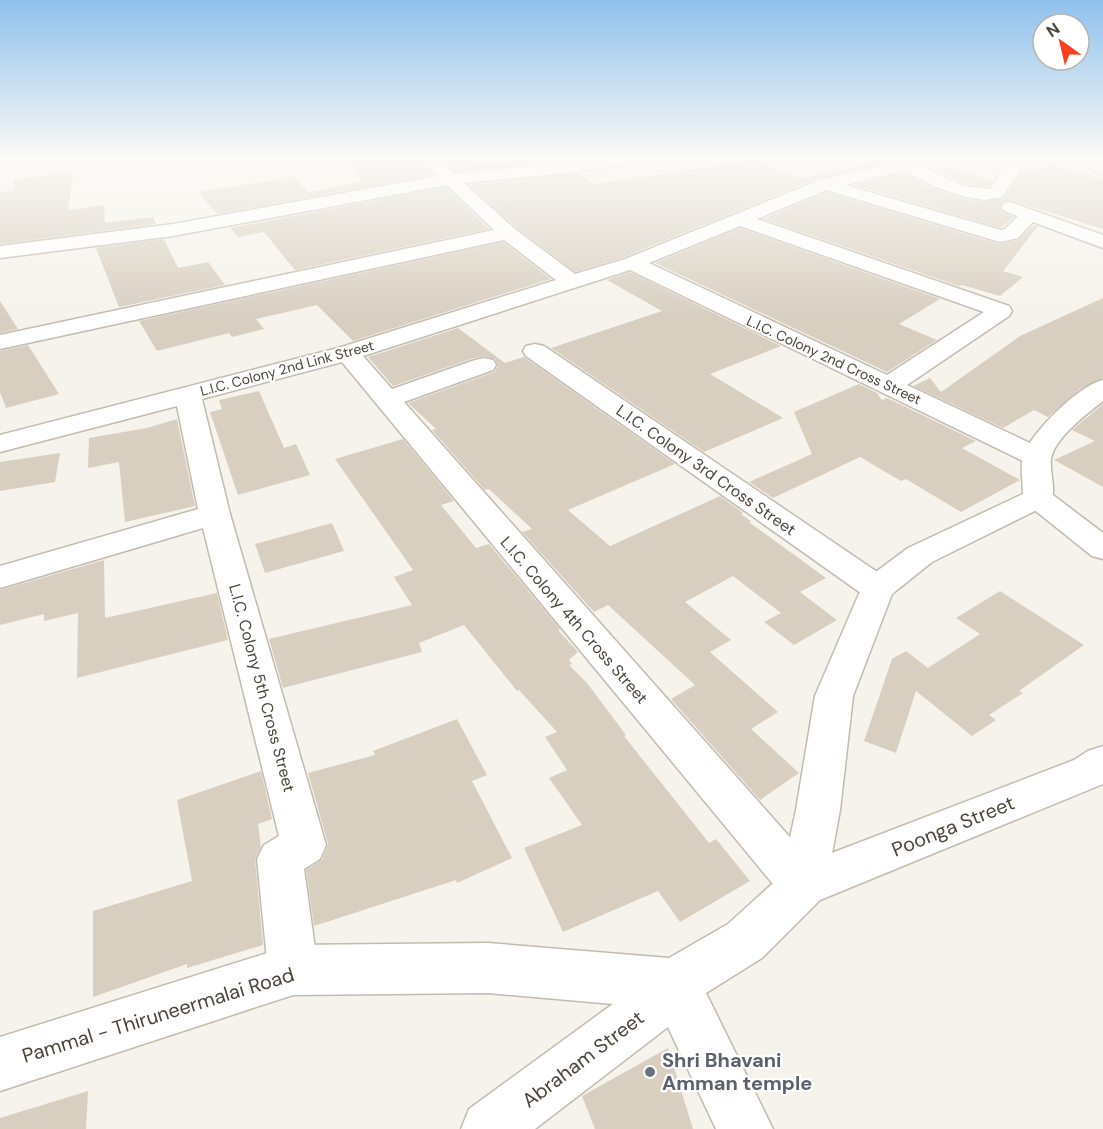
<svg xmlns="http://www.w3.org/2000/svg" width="1103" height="1129" font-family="'DM Sans',sans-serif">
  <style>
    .building { fill: #d8cfc1 }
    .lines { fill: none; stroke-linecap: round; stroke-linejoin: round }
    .service-casing { stroke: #c2bbae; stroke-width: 2 }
    .minor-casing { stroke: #c2bbae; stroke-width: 3 }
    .tertiary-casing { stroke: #c2bbae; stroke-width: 3 }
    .service { fill: #fff; fill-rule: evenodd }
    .minor { fill: #fff; fill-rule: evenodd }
    .tertiary { fill: #fff; fill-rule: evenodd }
    .worship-dot { fill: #6b7280; stroke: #fff; stroke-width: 2 }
    .labels { text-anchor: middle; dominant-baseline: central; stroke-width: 4.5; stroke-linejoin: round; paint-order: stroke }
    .far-street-label { font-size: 14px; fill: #4b4439; stroke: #fff }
    .street-label { font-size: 16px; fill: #4b4439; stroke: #fff }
    .near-street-label { font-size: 20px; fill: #4b4439; stroke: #fff }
    .near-worship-label { font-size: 20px; font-weight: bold; fill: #5b616d; stroke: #fff; text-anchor: start }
  </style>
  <rect width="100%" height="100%" fill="#f6f3ec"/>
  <path class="building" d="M349,158H418L433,175L217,214L198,192L294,177L308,192L361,182Z
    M551,158L554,161L455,172L445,161L475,159L479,165Z
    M882,160L887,163L819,178L624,257L575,272L516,227L469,185L578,173L593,184L746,161H756L799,179Z
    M1051,164L1103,179V229L1010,200L1002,202L999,207L1003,213L1014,217L1001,228L854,185L903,173L937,190L965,199L985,202L1004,198L1021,172Z
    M953,168L990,181H993L989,187L965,184L939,171Z
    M74,171L68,210L104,205L105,223L153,217L156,224L0,244V192L15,191L13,180Z
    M446,187L489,229L295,270L264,232L238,237L230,228Z
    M826,192L999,244L1018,240L1034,225L1038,226L1003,271L1023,277L1000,296L962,285L959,286L763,219Z
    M740,228L940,299L899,324L937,340L887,372L655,263Z
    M164,239L178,268L208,262L225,285L119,307L96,248Z
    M503,242L551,279L353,341L317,305L256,319L264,329L232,337L229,333L157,351L139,321Z
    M630,272L781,346L710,374L783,418L704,452L551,348L662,311L607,280Z
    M1103,298V378L1080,389L1048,417L1034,410L1003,428L913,386L930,378L941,392L1020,336Z
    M0,301L18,329L0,333Z
    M458,328L505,363L524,357L675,464L568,510L610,546L720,496L743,513L741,514L751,521L749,522L826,578L800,592L837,620L794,645L764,622L781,613L733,576L685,602L731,640L710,652L778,712L751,729L799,773L760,800L671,699L695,685L608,605L594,612L522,532L532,529L489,489L485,490L432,430L436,429L408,403L494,372L498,366L495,359L484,356L474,358L393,386L368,357Z
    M28,345L59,394L6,408L0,392V351Z
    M859,384L877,393L882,400L887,398L976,441L962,448L1020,480L961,512L906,479L901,481L860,457L773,498L749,482L812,454L794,412Z
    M259,391L284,448L296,444L310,475L238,495L210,412L222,409L219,400Z
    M1103,404V487L1054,460L1095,441L1072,430Z
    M177,419L195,506L125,522L119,462L88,468L89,438L147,428Z
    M403,439L454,501L441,505L476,548L489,544L560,629L558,630L578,652L569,660L572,664L569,665L587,683L626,735L624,736L709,843L716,839L750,881L680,922L658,891L563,932L524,848L582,825L549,778L567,770L545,737L557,732L519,690L517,691L464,625L419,643L422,652L283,688L269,639L412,605L394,577L413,570L335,459Z
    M60,453L55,482L0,491V462Z
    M332,523L344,551L265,573L255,544Z
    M104,560L105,618L217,593L228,640L77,678L78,613L44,621V614L0,625V590Z
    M1000,591L1084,645L1019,691L1023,693L989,715L996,720L972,736L916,691L896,753L864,741L892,659L906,651L928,668L980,634L956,618Z
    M457,719L487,775L472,781L512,858L457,883L456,880L314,926L306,870L322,860L328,844L308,773L375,755L373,751Z
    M261,771L272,819L258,824L261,847L255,859L263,945L187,968V964L93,997V911L192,881L177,800Z
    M668,1048L693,1129H595L582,1096Z
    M88,1091L86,1129H0V1118Z"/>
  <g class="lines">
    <g class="service-casing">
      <path id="service" d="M1082,158H1103V161L1086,162Z"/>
    </g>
    <g class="minor-casing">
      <path id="minor" d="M420,158H438L454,174L601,158H643L635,163L566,173L464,183L515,229L575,274L625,259L820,180L891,164L885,158H905L964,186L990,189C1007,165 1005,158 1036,158L1021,169L1002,197L985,200L966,197L938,188L903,171L845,185L1001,230L1005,229L1018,216L1004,211L1001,207L1004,203L1010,202L1103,235V248L1033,222L1018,238L1000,242L826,190L757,219L1009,306L1012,311L1009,316L907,385L1047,451L1051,457L1047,463L1037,466L1027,463L630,270L363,356L392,389L475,360L484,358L493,360L496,365L493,370L404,402L811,861L1074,760L1088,751L1103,746V784L803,907L787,901L342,362L202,399L230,514L326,845L320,859L304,869L318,970L311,987L293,995L275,987L268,970L257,859L264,845L279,836L203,528L0,588V566L198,509L177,406L0,452V435L338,348L556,280L504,240L0,349V335L494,230L447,185L173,236L0,258V246L173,224L438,176ZM740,226L984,312L887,375L649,263Z
        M535,344L544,346L889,580L894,588L889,596L877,599L865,596L526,356L523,351L526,346Z
        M1038,489L1049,492L1103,533V559L1092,556L1027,504L1023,498L1027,492Z
        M676,964L694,971L701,989L694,1007L535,1129H461L469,1109L658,971Z"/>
    </g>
    <g class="tertiary-casing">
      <path id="tertiary" d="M1077,158H1097L1103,162V174L1097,173Z
        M1103,380V401C1088,413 1054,438 1051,459C1049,474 1058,491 1049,504L932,562L892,594L853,696L840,810L826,886L819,901L762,958L706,993L773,1129H716L659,1008L488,993L293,995L0,1091V1037L293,945L488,943L669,958L728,924L782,875L796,810L815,696L865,580L908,548L1023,494C1023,483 1020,466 1023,456C1032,432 1078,386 1103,380Z"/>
    </g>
    <use href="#service" class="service"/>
    <use href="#minor" class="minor"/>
    <use href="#tertiary" class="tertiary"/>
  </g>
  <linearGradient id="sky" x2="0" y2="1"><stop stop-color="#8fc1ec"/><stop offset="0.5" stop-color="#fbfaf6"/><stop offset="1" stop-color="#fbfaf6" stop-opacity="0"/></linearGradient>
  <rect width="1103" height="316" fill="url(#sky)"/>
  <circle class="worship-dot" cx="650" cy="1072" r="6"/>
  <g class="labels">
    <g class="far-street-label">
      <text transform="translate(834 360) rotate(25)">L.I.C. Colony 2nd Cross Street</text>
      <text transform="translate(287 368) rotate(-15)">L.I.C. Colony 2nd Link Street</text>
    </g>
    <g class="street-label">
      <text transform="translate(706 470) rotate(35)">L.I.C. Colony 3rd Cross Street</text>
      <text transform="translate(574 620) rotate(49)">L.I.C. Colony 4th Cross Street</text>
      <text transform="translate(262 688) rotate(75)">L.I.C. Colony 5th Cross Street</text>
    </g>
    <g class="near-street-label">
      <text transform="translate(953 826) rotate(-22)">Poonga Street</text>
      <text transform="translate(158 1015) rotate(-17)">Pammal - Thiruneermalai Road</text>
      <text transform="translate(583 1059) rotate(-37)">Abraham Street</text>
    </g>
    <g class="near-worship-label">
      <text x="662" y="1060">Shri Bhavani<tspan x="662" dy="23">Amman temple</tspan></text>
    </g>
  </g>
  <g transform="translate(1061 42) rotate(326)"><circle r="28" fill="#ffffff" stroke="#b7b4b0" stroke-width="1.5"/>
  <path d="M0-4.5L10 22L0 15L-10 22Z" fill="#fc3f1d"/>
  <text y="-9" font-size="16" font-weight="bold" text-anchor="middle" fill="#4b4439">N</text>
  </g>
</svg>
